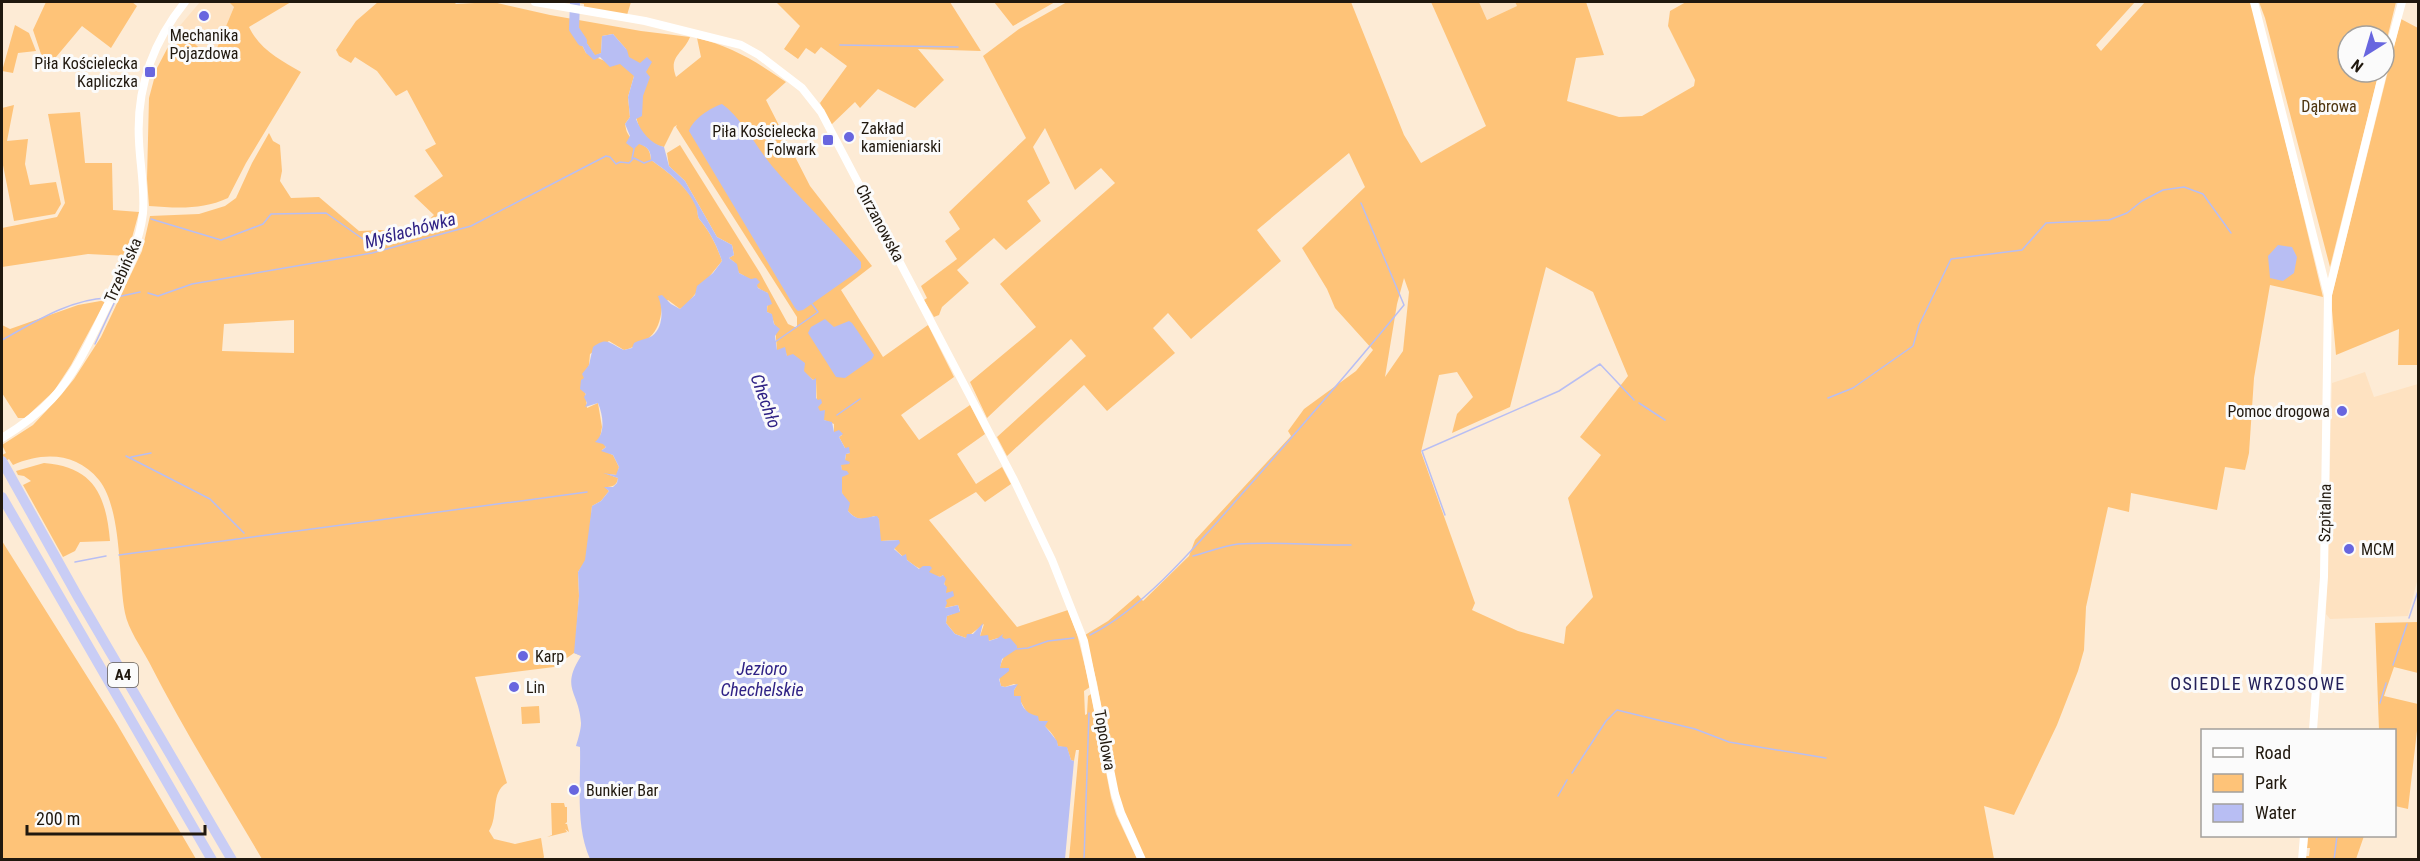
<svg xmlns="http://www.w3.org/2000/svg" width="2420" height="861" font-family="'Roboto Condensed',sans-serif">
  <style>
    .built { fill: #fee2c1 }
    .green { fill: #fec378; fill-rule: evenodd }
    .water { fill: #b8bef3 }
    .lines { fill: none; stroke-linecap: round; stroke-linejoin: round }
    .stream { stroke: #b8bef3; stroke-width: 1.5 }
    .river { stroke: #b8bef3; stroke-width: 10 }
    .secondary { stroke: #fff; stroke-width: 8 }
    .highway { stroke: #c9cdf5; stroke-width: 10 }
    .poi-dot { fill: #6866df; stroke: #fbfbfb; stroke-width: 2 }
    .labels { text-anchor: middle; dominant-baseline: central; stroke-width: 6; stroke-linejoin: round; paint-order: stroke }
    .shield { fill: #fbfbfb; stroke: #625c55; stroke-width: 1.5 }
    .shield-label { font-size: 15px; font-weight: bold; fill: #20180e }
    .poi-label { font-size: 16px; fill: #20180e; stroke: #fbfbfb; text-anchor: start }
    .park-label { font-size: 16px; fill: #4e340f; stroke: #fbfbfb }
    .street-label { font-size: 16px; fill: #20180e; stroke: #fbfbfb }
    .water-label { font-size: 18px; font-style: italic; fill: #2f2285; stroke: #fbfbfb }
    .neighbourhood-label { font-size: 18px; letter-spacing: 1.5px; fill: #232059; stroke: #fbfbfb }
  </style>
  <rect width="100%" height="100%" fill="#fdebd5"/>
  <path class="built" d="M200,2H229L234,7L212,60L178,28Z
    M1479,2H1515L1517,6L1487,20Z
    M2365,372L2374,397L2418,384V578L2408,616L2330,619L2326,614L2332,383Z"/>
  <path class="green" d="M46,2H132L137,6L111,48L82,26L46,69L33,30Z
    M229,2H291L249,27C260,50 281,60 301,72L246,163L228,198C202,210 177,208 149,206L147,179L149,98L157,68L178,28L212,60L234,7Z
    M378,2H454L456,4L493,2L550,15L641,31L690,37C683,54 668,56 676,77L701,57L697,38C731,46 757,62 786,82L766,100L810,186L872,266L841,290L883,357L928,325L954,377L901,415L919,440L970,405L985,434L957,454L976,484L1002,467L1011,484L985,502L976,492L929,520L1017,627L1068,610L1077,634L1090,687L1084,691L1085,715L1087,714L1088,696L1091,694L1111,798L1116,814L1137,859H1069L1079,750H1076L1074,761L1071,760L1067,748L1058,746C1055,732 1040,722 1029,714C1023,709 1022,699 1014,696V690L1017,685L1014,684L1005,687L1001,686C996,668 1002,658 1013,644L1010,640L998,638L988,641L980,636L984,624L966,638L955,634L946,623L947,616L960,611L958,605L944,608L946,594L943,575L940,577C923,573 906,561 894,548L899,540L880,541L879,519L874,516C863,521 856,520 848,511C847,503 842,498 842,491C841,483 842,473 841,464L845,460L846,454L850,453L845,448L839,437L842,435L834,432V424L824,420L817,407L816,379L813,380L787,357L786,353L777,350L775,326L771,314L767,312L768,293C757,290 751,279 739,273L734,262L729,258L734,255L732,245L717,237L685,181L669,166L667,153L680,145L760,273L788,324L797,328V317L676,127L677,125L674,127L664,147C631,141 634,101 634,76L628,97L630,117L625,124C626,128 626,131 628,134C636,148 650,140 651,160C668,172 688,187 697,207C698,211 697,217 700,220C710,232 717,246 722,261L687,304L680,309L668,300L662,304C661,331 650,343 624,350L609,341L590,354L589,365L584,378L587,408L598,403L602,427L600,438L606,447L602,450L613,455L619,467L617,475L607,474L618,478C617,486 612,487 605,487L609,491L601,501L592,506L590,529L605,534L578,572L579,596L576,638L582,656L574,653L554,667L475,677L507,783C490,792 499,816 489,831L494,839L515,844L541,838L544,857L543,859H262C224,794 183,729 149,662C141,647 128,629 125,613C118,576 122,509 99,480C76,452 43,452 13,465L9,459L2,463V455L6,453L2,445L33,425L61,395L74,379L101,337L142,251L150,216L199,214L225,206L236,198L252,163L269,133L273,141L280,145L282,171L280,181L291,198L319,197L359,231L381,230L412,235L434,215L414,196L443,176L425,150L436,144L407,90L396,96L377,71L355,57L351,63L339,56L336,50L356,21ZM574,29L580,33L595,56L601,53L602,36L613,34L626,49L605,61L586,53ZM294,320V353L222,351L224,324Z
    M573,2H631L627,15L584,7V4Z
    M776,2H950L981,51L918,49L944,80L915,108L878,89L860,108L855,102L831,125L820,103L847,66L821,47L815,54L806,48L798,59L784,49L800,26Z
    M994,2H1055L1013,26Z
    M1067,2H1351L1404,135L1421,163L1486,126L1431,2H1479L1487,20L1517,6L1515,2H1586L1604,55L1576,58L1567,101L1619,117L1642,116L1694,86L1695,80L1668,26L1670,11L1686,2H2135L2096,45L2101,51L2145,2H2250L2257,23L2323,297L2270,285L2254,378L2249,453L2245,470L2225,467L2217,510L2131,493L2129,512L2108,507L2086,607L2084,650L2078,671L2057,725L2014,815L1984,806L1994,859L1146,860L1123,812L1118,794L1097,683L1085,635L1108,621L1138,595L1143,601L1189,556L1195,540L1291,436L1288,431L1304,409L1356,371L1373,350L1335,308L1327,289L1302,248L1365,187L1349,153L1257,230L1281,261L1191,339L1168,313L1153,328L1175,353L1107,411L1084,385L1007,456L997,437L1086,356L1071,339L987,418L970,382L1036,327L1000,284L1115,183L1101,168L1075,190L1045,128L1033,147L1050,183L1027,201L1041,221L1006,250L994,238L957,270L969,283L942,307L939,315L934,317L924,300L927,298L921,286L957,259L945,241L960,229L949,212L1026,138L983,56L1019,29ZM1546,267L1593,292L1628,376L1580,437L1601,455L1568,498L1593,597L1566,627L1564,644L1518,631L1472,610L1475,603L1421,452L1439,375L1457,372L1473,397L1457,414L1452,433L1510,407ZM1404,278L1409,292L1403,351L1385,377L1397,304Z
    M2259,2H2396L2384,51V36H2348V72H2379L2330,267L2265,18Z
    M2401,19L2418,28V365H2398L2399,329L2336,355L2331,299Z
    M15,25L29,33L36,51L18,53L13,73L2,71Z
    M14,105L7,141L28,139L25,164L30,185L56,182L61,204L55,214L14,221L2,160V108Z
    M80,112L85,163H112L113,210L139,212L127,256L88,254L2,267V228L57,217L65,203L48,114Z
    M106,300L71,365L54,391L25,418H18L2,393V325L10,329L78,305Z
    M44,463C94,467 106,495 110,541L80,542L75,551L63,557L23,485L31,481L24,476L18,475L16,471Z
    M2,541L117,724L196,859H2Z
    M2418,622V673L2394,667L2384,696L2418,704V722L2408,809L2395,806L2394,730H2379L2375,623Z
    M539,706L540,723L522,724L521,707Z
    M551,803H564L565,807H567V822L565,824H567L569,832L565,829L567,832L547,837L552,835Z
    M2308,836H2364L2356,859L2306,860V856H2309L2310,848H2307Z"/>
  <path class="water" d="M574,29L580,33L595,55L601,53L602,36L613,34L627,50L629,57L640,63L647,57L652,62L646,72L650,77L643,96L642,116L636,119C641,132 651,144 664,147L669,166L685,181L717,237L732,245L734,255L729,258L737,264L739,273L751,279L756,278L760,282L757,285L758,288L768,293L772,304L767,306V312L772,314L774,324L780,329L775,336L777,350L785,347L787,356L793,354L805,363L804,371L813,380L816,378V398L818,400L821,399L822,403L818,407L820,411L825,410L824,420L832,422L834,432L839,430L843,434L839,437L845,448L849,447L850,453L846,454L845,460L850,462L849,464L841,465L842,470L847,471L849,474L842,477V493L850,503L848,511C858,523 864,517 877,516L879,519L881,541L899,540L900,543L894,549L902,556L906,554L907,560L919,569L923,566H930L932,568L929,572L940,577L943,575L946,579L944,584L947,587L946,593L953,591L954,596L946,600L947,603L945,608L958,605L960,612L947,616L946,623L955,634L966,638L967,634H973L983,623L980,636L988,635L989,641L998,638L1003,634L1002,637L1005,639L1010,638L1017,646V649L1002,659L1000,668H1009V671L999,679L1001,686L1005,687L1018,684L1014,690V696H1021C1019,706 1028,715 1038,716L1039,721H1048L1045,726L1057,741L1058,746L1067,747L1071,760L1074,761L1065,859H590C575,826 581,783 580,747L576,746C578,739 581,730 581,723C579,691 560,689 581,656L574,653L579,596L578,572L585,560L592,506L601,501L609,491L604,487H613L617,483L618,478L603,473L616,475L619,467L613,455L601,451L606,447L603,444L595,442C606,433 603,415 598,403L585,407L587,403L584,397L586,394L580,389L581,380L584,378L582,374L589,365L593,347C608,336 609,344 624,350L632,348L634,343C639,340 647,339 652,336C664,327 663,308 658,296L662,295L671,304L680,309L695,295L697,286L713,273L722,261C717,246 710,232 700,220C697,217 698,211 696,207C688,187 668,172 651,160C651,151 648,147 639,144L634,149L626,143L630,136L625,124L630,117L628,97L634,76L620,64L610,67L600,57L594,60L586,53Z
    M722,104C742,118 756,147 772,166C800,199 832,229 861,262V268L857,272L803,310L798,311L795,308L689,131C693,119 710,108 722,104Z
    M2278,245L2292,247L2297,257L2294,273L2283,281L2270,278L2268,256Z
    M825,319L834,327L849,321L852,323L874,355L872,359L845,378L836,377L808,333L811,327Z"/>
  <g class="lines">
    <path class="stream" d="M840,45L958,47
      M632,159L634,149
      M151,219L221,240L263,224L271,214L326,213L363,239L387,233L409,239
      M148,293L158,296L192,284L372,253L471,226L606,156L610,157L616,164L620,162L629,163L634,158L644,163L652,160
      M2,340C33,323 70,299 107,298
      M775,342L818,312L812,304
      M95,344L117,297L140,292
      M1828,398L1853,388L1913,346L1919,325L1951,259L2022,250L2046,223L2109,220L2127,213L2142,201L2163,190L2184,187L2203,194L2231,233
      M1639,403L1665,420
      M837,415L860,399
      M126,456L210,499L244,533
      M131,457L151,453
      M1445,515L1422,451L1559,391L1600,364L1634,400
      M119,555L587,492
      M1193,556C1208,552 1223,546 1238,544C1276,541 1314,546 1351,545
      M75,562L106,556
      M2409,618L2418,591
      M1090,635C1148,606 1206,534 1249,486C1302,426 1354,366 1404,305L1361,203
      M1017,649L1028,648L1048,641L1074,638
      M2393,665L2407,624
      M2380,703L2386,683
      M1572,773L1606,721L1617,710L1695,729L1729,742L1826,758
      M1558,796L1567,780
      M1084,860L1089,713
      M2334,860L2337,836"/>
    <path class="river" d="M575,2L574,29L582,41"/>
    <path class="secondary" d="M535,2L645,21L741,45L759,55L802,88L821,112L1013,478L1052,560L1084,641L1115,794L1121,813L1142,860
      M2254,2L2328,295
      M2384,68L2402,2
      M2,438C20,427 37,415 52,399C75,374 90,341 105,310C121,278 139,249 143,213C145,189 140,165 139,141C136,89 153,42 185,2
      M2313,730L2324,577L2328,295L2383,72
      M2302,860L2304,836"/>
    <path class="highway" d="M2,461L78,597L232,860
      M2,497L212,860"/>
  </g>
  <g class="poi-dot">
    <circle cx="204" cy="16" r="6"/>
    <rect x="144" y="66" width="12" height="12" rx="3"/>
    <circle cx="849" cy="137" r="6"/>
    <rect x="822" y="134" width="12" height="12" rx="3"/>
    <circle cx="2342" cy="411" r="6"/>
    <circle cx="2349" cy="549" r="6"/>
    <circle cx="523" cy="656" r="6"/>
    <circle cx="514" cy="687" r="6"/>
    <circle cx="574" cy="790" r="6"/>
  </g>
  <g class="labels">
    <rect class="shield" x="108" y="663" width="30" height="24" rx="4.5"/>
    <g class="shield-label">
      <text x="123" y="675">A4</text>
    </g>
    <g class="poi-label">
      <text x="204" y="35" text-anchor="middle">Mechanika<tspan x="204" dy="18">Pojazdowa</tspan></text>
      <text x="138" y="63" text-anchor="end">Piła Kościelecka<tspan x="138" dy="18">Kapliczka</tspan></text>
      <text x="861" y="128">Zakład<tspan x="861" dy="18">kamieniarski</tspan></text>
      <text x="816" y="131" text-anchor="end">Piła Kościelecka<tspan x="816" dy="18">Folwark</tspan></text>
      <text x="2330" y="411" text-anchor="end">Pomoc drogowa</text>
      <text x="2361" y="549">MCM</text>
      <text x="535" y="656">Karp</text>
      <text x="526" y="687">Lin</text>
      <text x="586" y="790">Bunkier Bar</text>
    </g>
    <g class="park-label">
      <text x="2329" y="106">Dąbrowa</text>
    </g>
    <g class="street-label">
      <text transform="translate(880 223) rotate(62)">Chrzanowska</text>
      <text transform="translate(123 270) rotate(-66)">Trzebińska</text>
      <text transform="translate(2325 513) rotate(-89)">Szpitalna</text>
      <text transform="translate(1105 740) rotate(80)">Topolowa</text>
    </g>
    <g class="water-label">
      <text transform="translate(410 230) rotate(-15)">Myślachówka</text>
      <text transform="translate(766 401) rotate(70)">Chechło</text>
      <text x="762" y="668">Jezioro<tspan x="762" dy="21">Chechelskie</tspan></text>
    </g>
    <g class="neighbourhood-label">
      <text x="2258" y="683">OSIEDLE WRZOSOWE</text>
    </g>
  </g>
  <rect width="2420" height="861" fill="none" stroke="#20180e" stroke-width="6"/>
  <rect x="2201" y="729" width="195" height="108" fill="#fbfbfb" stroke="#a3a09c" stroke-width="1.5"/>
  <rect x="2213" y="748" width="30" height="9" fill="#ffffff" stroke="#a3a09c" stroke-width="1.5"/>
  <text x="2255" y="759" font-size="18" fill="#20180e">Road</text>
  <rect x="2213" y="774" width="30" height="18" fill="#fec378" stroke="#a3a09c" stroke-width="1.5"/>
  <text x="2255" y="789" font-size="18" fill="#20180e">Park</text>
  <rect x="2213" y="804" width="30" height="18" fill="#b8bef3" stroke="#a3a09c" stroke-width="1.5"/>
  <text x="2255" y="819" font-size="18" fill="#20180e">Water</text>
  <g transform="translate(2366 54) rotate(217)"><circle r="28" fill="#fbfbfb" stroke="#a3a09c" stroke-width="1.5"/>
  <path d="M0-4.5L10 22L0 15L-10 22Z" fill="#6866df"/>
  <text y="-9" font-size="16" font-weight="bold" text-anchor="middle" fill="#20180e">N</text>
  </g>
  <path d="M27 825v9h178v-9" fill="none" stroke="#20180e" stroke-width="3"/>
  <text x="36" y="825" font-size="18" fill="#20180e" stroke="#fbfbfb" stroke-width="4.5" paint-order="stroke">200 m</text>
</svg>
